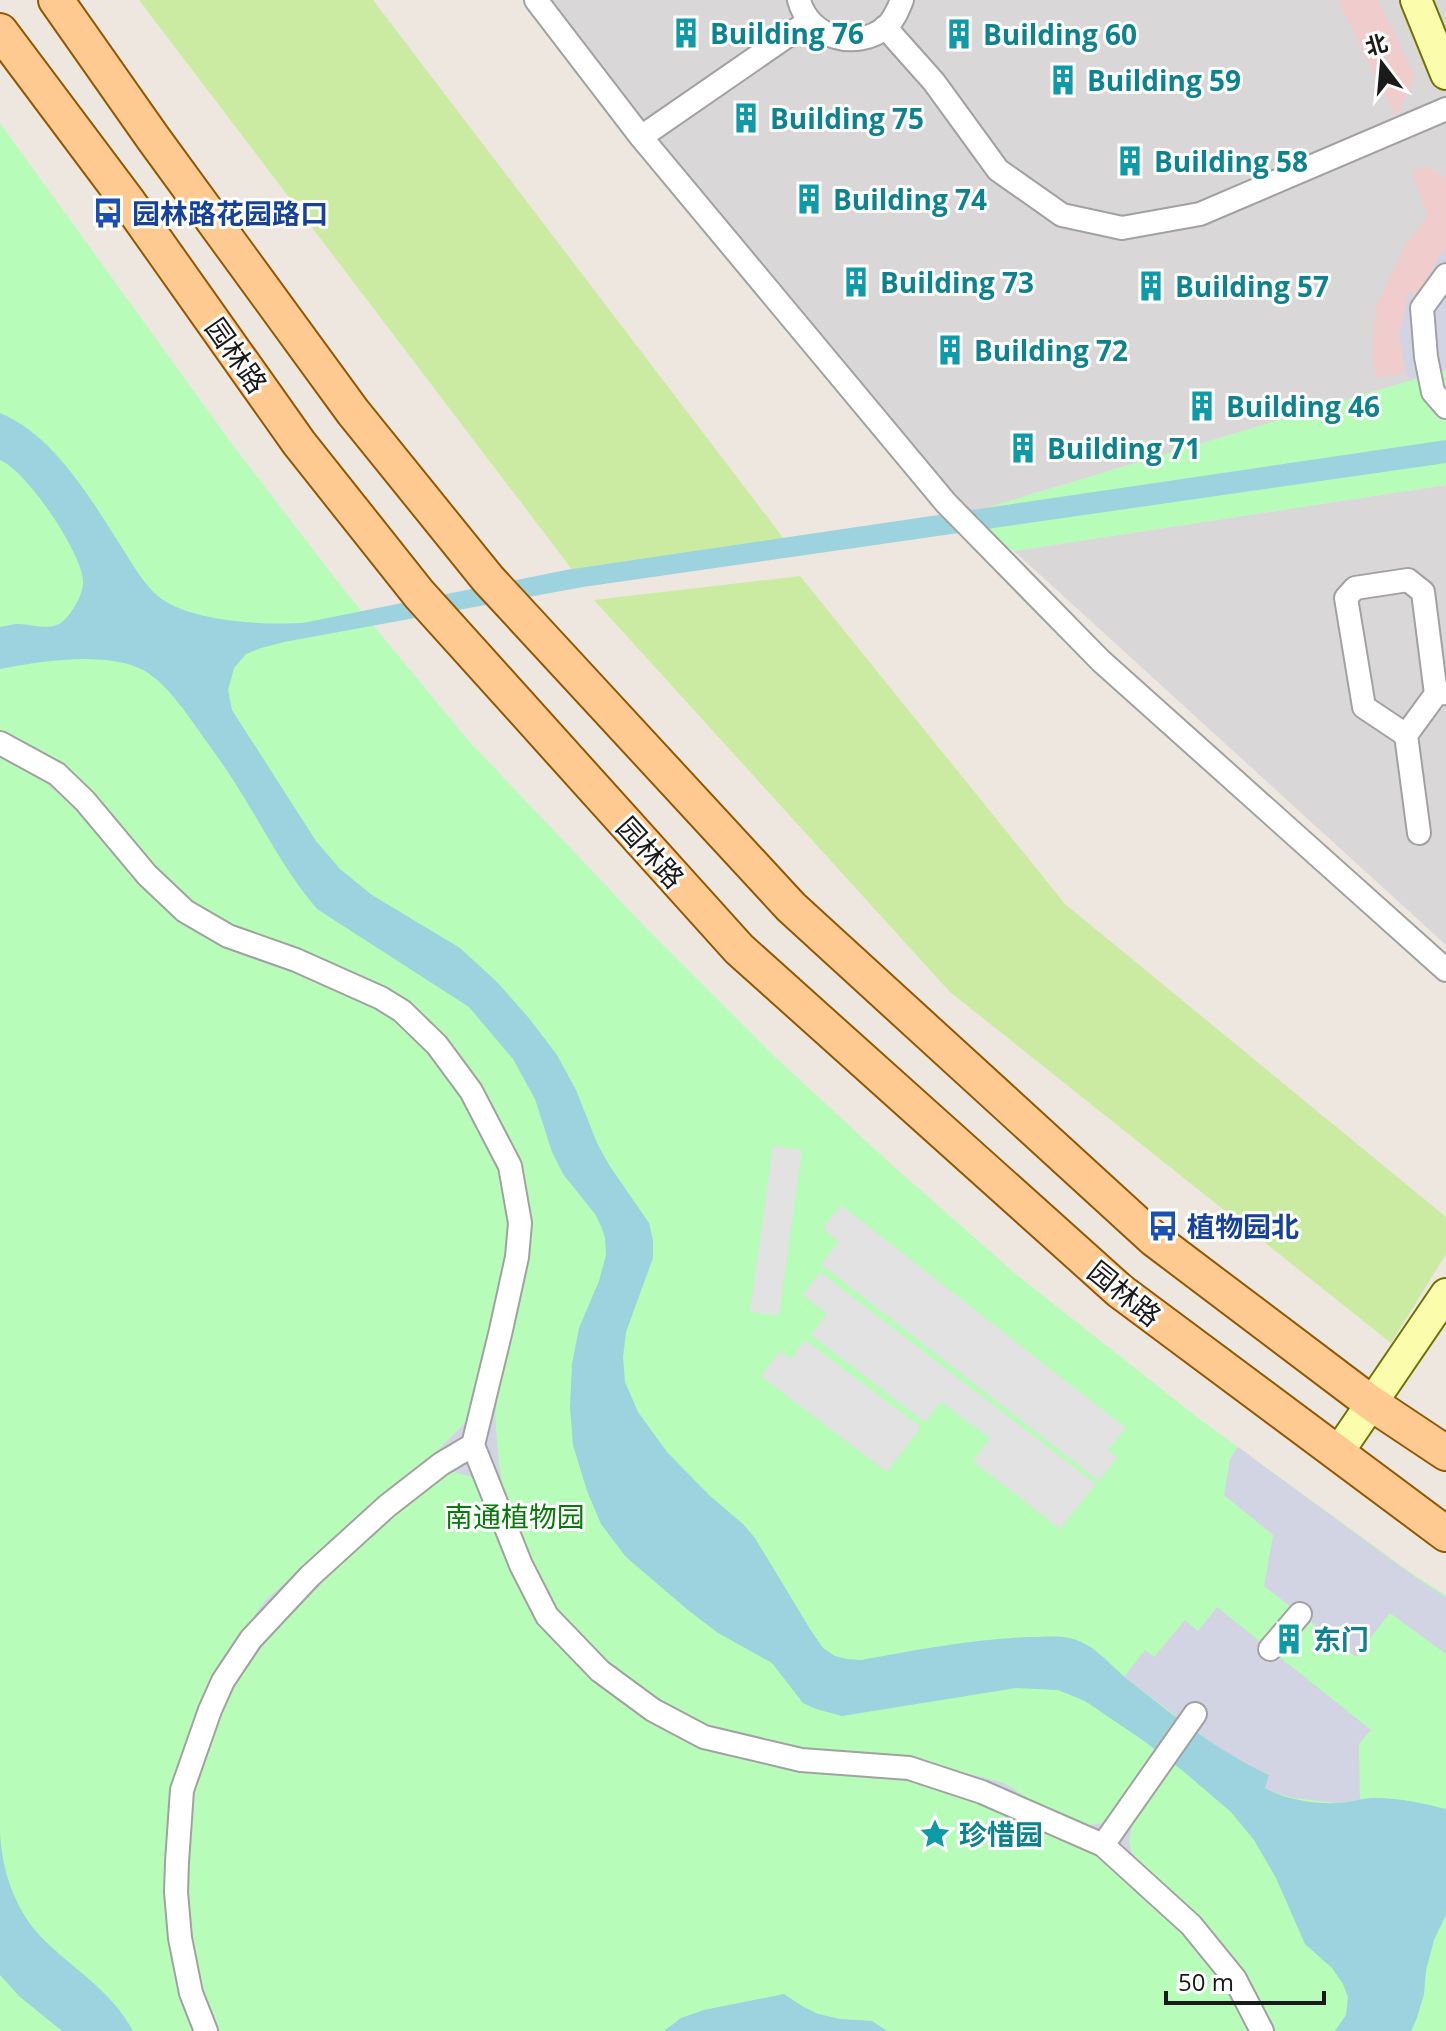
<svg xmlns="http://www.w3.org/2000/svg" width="1446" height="2031" font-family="'Open Sans','Noto Sans SC',sans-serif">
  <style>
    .residential { fill: #d9d7d7 }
    .commercial { fill: #f0cccd }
    .grass { fill: #caeba1 }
    .park { fill: #b7fcb8 }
    .parking { fill: #e2e2e2 }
    .plaza { fill: #d3d4e3 }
    .water { fill: #9cd3de }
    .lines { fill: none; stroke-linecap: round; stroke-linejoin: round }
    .street-casing { stroke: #a1a1a1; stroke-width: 26 }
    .secondary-casing { stroke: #6e7300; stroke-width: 34 }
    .primary-casing { stroke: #915800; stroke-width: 38 }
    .street { stroke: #fff; stroke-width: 22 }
    .secondary { stroke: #fcfcad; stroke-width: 30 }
    .primary { stroke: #ffc992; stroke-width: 34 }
    .labels { text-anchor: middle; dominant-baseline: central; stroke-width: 6; stroke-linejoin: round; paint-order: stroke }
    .culture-label { font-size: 28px; font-weight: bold; fill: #0d838f; stroke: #fff; text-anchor: start }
    .transit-label { font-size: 28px; font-weight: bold; fill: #164399; stroke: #fff; text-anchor: start }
    .street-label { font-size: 28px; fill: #1a1a1a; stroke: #fff }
    .park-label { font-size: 28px; fill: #057b08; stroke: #fff }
  </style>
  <rect width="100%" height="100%" fill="#ede7df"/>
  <path class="residential" d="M551,0H1446V370L946,520Z
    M1446,485V945L1014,551Z"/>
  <path class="commercial" d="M1338,0H1378L1415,76L1396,117Z
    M1427,166L1446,177V248L1438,259L1421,295L1410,293L1399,334L1406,372L1376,379L1373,356L1376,307L1404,248L1428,215L1412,172Z"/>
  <path class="grass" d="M139,0H373L794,552L577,576Z
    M800,576L1065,904L1446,1217V1254L1391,1343L950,992L594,600Z"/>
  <path class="park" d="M0,123L232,444L344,590L467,739L646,928L776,1058L892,1165L1018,1276L1202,1421L1414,1575L1446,1595V2031H0Z
    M1446,370V485L1014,551L946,520Z"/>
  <path class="parking" d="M773,1146L802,1150L779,1315L750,1312Z
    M841,1205L1126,1428L1108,1450L1117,1458L1099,1481L821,1264L839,1242L823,1228Z
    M820,1272L1096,1484L1060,1529L973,1461L990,1438L941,1402L925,1422L811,1335L827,1314L803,1295Z
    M805,1340L921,1427L887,1472L761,1376L780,1351L791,1359Z"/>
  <path class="plaza" d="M1446,248V370L1411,380L1406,372L1399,334L1409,293L1421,294L1438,259Z
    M0,736L36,750L65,769L96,795L149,862L186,897L226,923L294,947L345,969L382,988L409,1006L442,1037L479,1086L503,1131L518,1170L527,1221L523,1272L516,1309L501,1367L495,1416L499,1464L505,1501L525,1559L554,1609L580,1638L623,1679L665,1706L704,1728L795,1750L844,1751L899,1758L982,1777L1004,1783L1040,1806L1068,1819L1089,1825L1103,1823L1180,1719L1124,1677L1145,1650L1154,1657L1185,1620L1198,1631L1217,1607L1371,1730L1359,1744L1360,1800L1337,1803L1293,1798L1273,1792L1265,1788L1268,1775L1237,1760L1195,1731L1142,1804L1132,1825L1129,1842L1132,1853L1143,1867L1192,1913L1217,1941L1243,1975L1261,2004L1273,2031H1250L1224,1986L1207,1962L1177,1927L1141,1891L1101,1859L1084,1847L964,1796L912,1778L809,1768L731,1754L679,1735L641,1715L595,1678L564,1646L533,1607L516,1575L490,1502L480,1484L469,1476L450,1471L429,1480L389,1516L273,1633L240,1677L219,1715L200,1762L189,1811L185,1897L190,1958L204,2004L215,2031H194L179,1991L168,1935V1861L177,1779L201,1702L226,1654L265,1601L306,1564L418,1470L468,1420L490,1333L504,1288L510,1253L511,1224L505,1181L488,1137L462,1092L435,1054L393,1014L361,997L316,977L273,966L227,949L185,924L143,885L66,800L29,769L0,753Z
    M1238,1447L1418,1579L1446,1597V1654L1390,1613L1356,1657L1264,1586L1273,1535L1224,1495L1230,1459Z"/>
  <path class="water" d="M0,413C53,435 89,496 119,543C131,561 142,583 159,597C191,622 263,625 303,623L566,570L1446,440V463L583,587L284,642L261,648L246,654L234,668L228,690L232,710L316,841L340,869L372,895L460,948L497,982L528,1017L557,1055L576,1090L597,1143L609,1165L649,1223L653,1240V1258L626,1332L623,1357L625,1382L638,1412L667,1452L709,1495L744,1525L755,1538L810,1629L823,1648L835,1656L847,1659L861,1660C917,1650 973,1639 1031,1637C1044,1637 1060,1635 1073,1639C1095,1645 1110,1665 1127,1679C1173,1715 1216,1750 1269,1775L1265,1788C1286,1800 1315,1804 1339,1803C1350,1802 1360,1799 1371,1798C1396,1797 1422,1803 1446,1809V1915L1434,1940L1426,1970L1424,1994L1417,2018L1411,2031H1335L1346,2015L1348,1997L1343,1984L1332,1968L1305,1944L1276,1878L1254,1840L1231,1812L1183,1771L1144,1741L1085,1701L1058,1690L1016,1688L842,1716L816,1709L803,1703L772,1663L718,1633L688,1610L626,1557L601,1524L587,1491L573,1445L570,1407L572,1364L579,1328L599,1281L606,1255L605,1238L601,1226L595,1214L563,1174L552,1152L535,1099L513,1059L469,1007L317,909C286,873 265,831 240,791C229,772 215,754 202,735C186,713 169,686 145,671C109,650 39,661 0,669V627C6,626 12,624 18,624C32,624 48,631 61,623C72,614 84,594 83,580C81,552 27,471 0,460Z
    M0,1830C1,1869 15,1910 42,1938C73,1969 112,1991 133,2031H62L19,1996L0,1975Z
    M784,1994L802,2006L818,2014L840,2019L872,2021L887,2031H664L681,2018L704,2010Z"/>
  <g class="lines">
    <g class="street-casing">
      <path id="street" d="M536,0L641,137L946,503L1101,661L1446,970
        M799,0C808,37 856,52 886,27C894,20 898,10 902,0
        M885,27L934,82L998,170L1062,215L1122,228L1200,214L1446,109
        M641,137L809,21
        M1446,275L1422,308L1426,357L1433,392L1446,407
        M1406,735L1364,707L1346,598L1355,588L1408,580L1423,592L1436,694
        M0,743L57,774L85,801L147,875L185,911L228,936L296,960L381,998L402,1011L437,1045L471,1091L510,1166L520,1223L517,1257L501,1330L473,1445L521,1565L547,1616L600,1671L653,1710L704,1737L801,1760L909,1768L982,1792L1103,1845L1191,1925L1235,1979L1262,2031
        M1419,833L1406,735L1436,694L1446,693
        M1270,1649L1300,1614
        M1103,1845L1195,1714
        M206,2031L191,1993L180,1938L176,1892L177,1862L182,1790L210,1710L223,1681L251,1639L310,1576L387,1506L441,1464L473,1445"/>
    </g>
    <g class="secondary-casing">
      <path id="secondary" d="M1416,0L1446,74
        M1337,1454L1446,1294"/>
    </g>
    <g class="primary-casing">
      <path id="primary" d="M56,0L153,138L353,412L488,579L791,907L1154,1239L1371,1403L1446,1453
        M0,31L129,203L299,443L419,594L739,949L1120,1291L1446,1534"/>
    </g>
    <use href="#street" class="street"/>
    <use href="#secondary" class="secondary"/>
    <use href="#primary" class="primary"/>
  </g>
  <defs>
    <g id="building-bare" transform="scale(2.4)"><path d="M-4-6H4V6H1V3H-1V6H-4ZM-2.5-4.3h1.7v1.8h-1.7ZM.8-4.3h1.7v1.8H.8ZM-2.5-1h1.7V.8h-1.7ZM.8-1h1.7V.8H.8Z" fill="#0f9aa8" stroke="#fff" stroke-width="2.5" paint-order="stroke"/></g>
    <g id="bus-bare" transform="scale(2.4)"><path d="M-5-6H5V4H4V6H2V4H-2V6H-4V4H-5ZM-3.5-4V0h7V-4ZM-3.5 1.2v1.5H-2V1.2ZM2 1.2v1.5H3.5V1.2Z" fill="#1a4fb4" stroke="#fff" stroke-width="2.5" paint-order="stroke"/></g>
    <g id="sight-bare" transform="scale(2.4)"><path d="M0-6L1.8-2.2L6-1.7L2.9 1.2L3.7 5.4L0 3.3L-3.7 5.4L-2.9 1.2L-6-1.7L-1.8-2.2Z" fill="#0f9aa8" stroke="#fff" stroke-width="2.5" paint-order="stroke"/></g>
  </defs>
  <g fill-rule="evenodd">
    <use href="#building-bare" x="686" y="33"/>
    <use href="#building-bare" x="959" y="34"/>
    <use href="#building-bare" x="1063" y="80"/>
    <use href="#building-bare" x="746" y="118"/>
    <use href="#building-bare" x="1130" y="161"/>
    <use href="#building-bare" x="809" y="199"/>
    <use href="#bus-bare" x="108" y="213"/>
    <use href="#building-bare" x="856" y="282"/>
    <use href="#building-bare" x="1151" y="286"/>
    <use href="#building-bare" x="950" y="350"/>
    <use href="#building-bare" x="1202" y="406"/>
    <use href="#building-bare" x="1023" y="448"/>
    <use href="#bus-bare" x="1163" y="1226"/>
    <use href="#building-bare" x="1289" y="1639"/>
    <use href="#sight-bare" x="935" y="1834"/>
  </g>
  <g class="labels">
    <g class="culture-label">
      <text x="710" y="33">Building 76</text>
      <text x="983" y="34">Building 60</text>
      <text x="1087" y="80">Building 59</text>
      <text x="770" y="118">Building 75</text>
      <text x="1154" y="161">Building 58</text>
      <text x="833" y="199">Building 74</text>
      <text x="880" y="282">Building 73</text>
      <text x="1175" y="286">Building 57</text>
      <text x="974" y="350">Building 72</text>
      <text x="1226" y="406">Building 46</text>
      <text x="1047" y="448">Building 71</text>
      <text x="1313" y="1639">东门</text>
      <text x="959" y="1834">珍惜园</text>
    </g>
    <g class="transit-label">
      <text x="132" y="213">园林路花园路口</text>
      <text x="1187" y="1226">植物园北</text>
    </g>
    <g class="street-label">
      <text transform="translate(237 355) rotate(55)">园林路</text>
      <text transform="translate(651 852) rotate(48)">园林路</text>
      <text transform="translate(1125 1293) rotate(39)">园林路</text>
    </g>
    <g class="park-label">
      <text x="515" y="1516">南通植物园</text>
    </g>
  </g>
  <g transform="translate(1382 64) rotate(344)" stroke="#ffffff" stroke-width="6" paint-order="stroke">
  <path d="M0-6L14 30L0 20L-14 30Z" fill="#1a1a1a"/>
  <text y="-12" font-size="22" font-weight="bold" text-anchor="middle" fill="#1a1a1a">北</text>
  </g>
  <path d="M1166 1991v12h158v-12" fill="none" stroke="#1a1a1a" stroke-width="4"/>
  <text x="1178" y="1991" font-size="24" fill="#1a1a1a" stroke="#ffffff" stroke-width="6" paint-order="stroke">50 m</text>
</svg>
